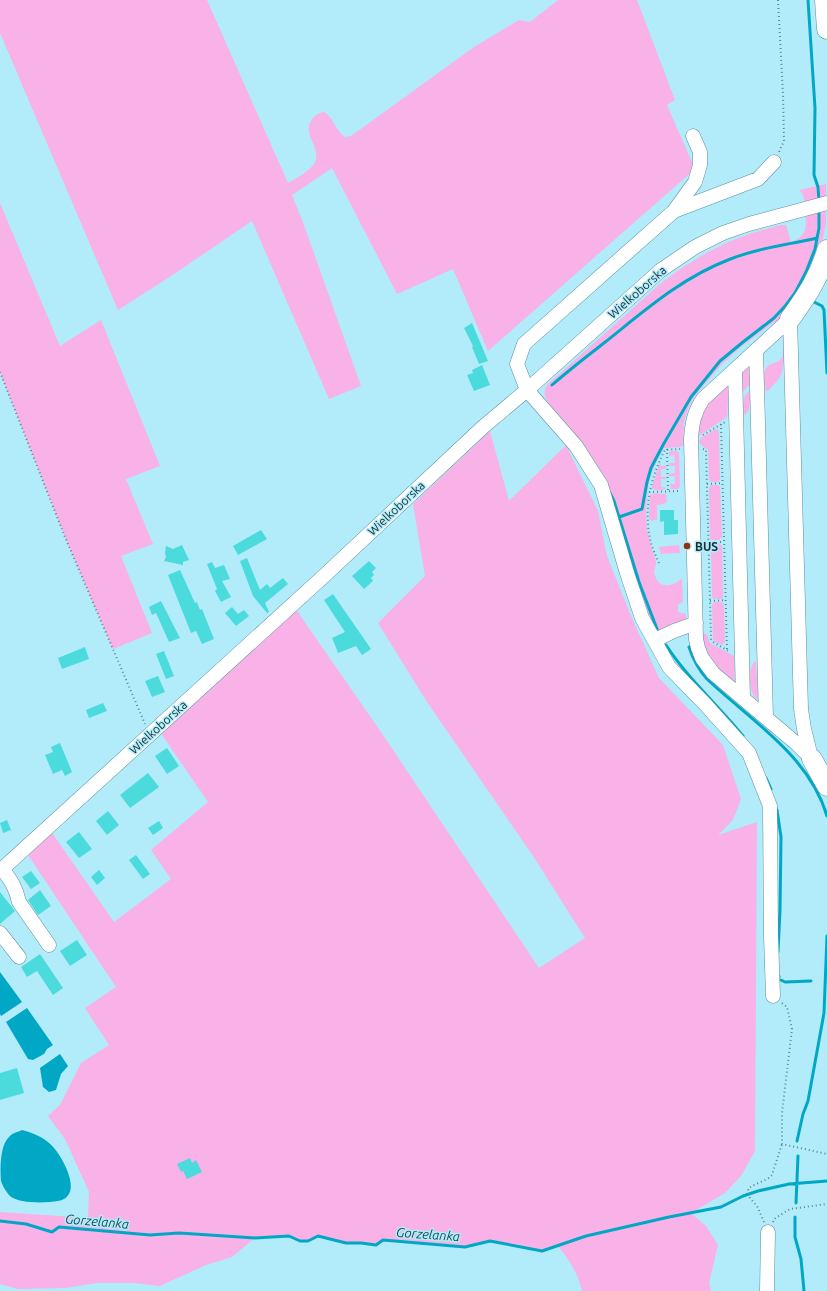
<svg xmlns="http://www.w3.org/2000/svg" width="827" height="1291" font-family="Ubuntu,sans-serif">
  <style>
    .green { fill: #f9b2e7 }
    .water { fill: #00a8c5 }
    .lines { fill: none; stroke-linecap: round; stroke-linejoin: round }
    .stream { stroke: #00a8c5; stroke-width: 3 }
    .building { fill: #4cdbdc }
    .minor-casing { stroke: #5b919f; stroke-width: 15 }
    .highway-casing { stroke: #5b919f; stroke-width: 21 }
    .path { stroke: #608791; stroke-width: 2; stroke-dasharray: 1 3; stroke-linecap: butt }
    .minor { stroke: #fff; stroke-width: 14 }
    .highway { stroke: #fff; stroke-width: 20 }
    .poi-dot { fill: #962e10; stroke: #b2ebfa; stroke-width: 1.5 }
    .labels { text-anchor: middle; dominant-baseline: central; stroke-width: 3; stroke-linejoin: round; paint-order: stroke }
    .street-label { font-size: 12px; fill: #172d33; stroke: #b2ebfa }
    .poi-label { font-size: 12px; font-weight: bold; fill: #172d33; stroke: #b2ebfa; text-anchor: start }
    .water-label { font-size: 13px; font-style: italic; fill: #164e5a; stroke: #b2ebfa }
  </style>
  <rect width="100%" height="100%" fill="#b2ebfa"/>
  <path class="green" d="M0,0H207L288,183C295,179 312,170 315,162C322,148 300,133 313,118C317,114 319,113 324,112C335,119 334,129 345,137L351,136L474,47L519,20L530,22L558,0H637L675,100L667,105L695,169L488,351L453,269L397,294L332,168L292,195L304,225L361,386L329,399L252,221L171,276L118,310L0,33Z
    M826,184V224L819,256L808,282L776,324L774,322L741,347L722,364L694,397L688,409L684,421L683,446L680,447L664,448C655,463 648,479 647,497C645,512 646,527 650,542C651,549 656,557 656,563C656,567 653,570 655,575C658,589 673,587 681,579L682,580L683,600L682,603L678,604V612L686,614V621L660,633L652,630L616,518L564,427L546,399C544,394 544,390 547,385L660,284L680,269L706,253L728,242L752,233L780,225H786L791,242C797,240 803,236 805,230C807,224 805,205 804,198C803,195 802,193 799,190Z
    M0,203L60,346L101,320L160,466L126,479L153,544L121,556L152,633L113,649L65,537L0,372Z
    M782,334L785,335L786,363L783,364C783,377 776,382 768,391H766L765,385H762C763,376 763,367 773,363C775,362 779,362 781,359C785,355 783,340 782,334Z
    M750,364L752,385L748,386L741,394L740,374Z
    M729,383L727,417L699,436H695L700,411Z
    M749,391C750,399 752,409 745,415L744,413C743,405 742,396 749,391Z
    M717,429L719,432L720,479L718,482H711L709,479L708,451C706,447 701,446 699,442L701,438L714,430Z
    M490,431L509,501L566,445L598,511L607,556L631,616L659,678L723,745L741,799L733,820L718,835L757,822L755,1151L741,1176L725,1193L691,1213L706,1226L718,1245L709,1283L711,1291H582C578,1274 569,1259 558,1246L542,1251L490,1241L465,1247L383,1240L376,1245L361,1243H346L318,1236L308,1241H300L289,1236L255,1238L232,1257L206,1265L160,1286L134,1283H97L66,1288L17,1289L0,1284V1212L88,1218L89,1192L65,1139L48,1116L60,1105L81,1063L109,1045L85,1008L116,987L24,849L48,827L114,922L171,879L151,850L208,802L160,732L295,608L383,735L539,968L585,938L533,856L427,702L378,623L425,576L413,504Z
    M672,451H677L679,453L680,486L678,489H671L670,484H675V476H669V474L675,473V466H669V463H675L674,455L669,456V452Z
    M660,462L661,466H666V469H661V477H666V479H661V487L666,488C663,491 655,491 652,488V486Z
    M711,485H718L720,487L722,537L719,540H713L710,539L709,488Z
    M654,493L666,494L667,501L664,504L657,505V519L652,521L649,519L650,495Z
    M719,543L722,546L723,596L722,599H713L712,596L711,547L712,544Z
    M679,545L680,553L661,554L659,547Z
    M714,602H722L724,604L725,642L722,645L715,642L713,639L712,605Z
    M700,631L707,635L710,643L734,656L735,685L709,661Z
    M756,661L758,698L756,699C749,692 747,666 756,661Z"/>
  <path class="water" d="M0,972L22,1002L1,1016L0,1014Z
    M27,1008L53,1045L47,1049L44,1054L33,1060L28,1059L6,1022Z
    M60,1054L68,1066L61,1074L56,1090L49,1092L43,1087L40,1068Z
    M22,1130C34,1133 46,1138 54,1148C64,1160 84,1196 58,1201C47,1203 19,1204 10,1196C7,1193 2,1185 1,1181C0,1169 0,1145 9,1137C12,1133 18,1132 22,1130Z"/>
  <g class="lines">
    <path class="stream" d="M808,0L815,108L814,175L818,187L819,201
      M814,302L822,306L824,310L827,373
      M552,385C569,370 586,357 604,343C643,312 681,278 728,260C757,248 787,245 817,238
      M610,493L614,501L639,582L657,629
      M619,517L642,509L647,482L651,468L663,445L691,397L720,361L743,342L774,318L786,305L795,293L806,272L815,249L819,228V209
      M666,645C688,679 718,705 743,736
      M689,647C693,659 698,669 707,679C750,720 809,755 827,816
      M766,778L771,789
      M777,810L781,837L780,910L778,952
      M779,976V979L785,982L811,981
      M797,1141L803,1114L808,1101L824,1013L827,936
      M796,1203L798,1156
      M795,1217V1237L801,1259L804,1291
      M0,1221L26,1224L52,1232L59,1227L150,1235L179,1233L255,1238L289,1236L300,1241H308L318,1236L346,1243H361L376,1245L383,1240L465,1247L490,1241L542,1251L586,1236L669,1217L721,1207L743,1196L758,1191L789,1184L827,1181"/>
  </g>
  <path class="building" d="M472,323L488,361L479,364L472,347L473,346L464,328Z
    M482,365L490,385L474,391L467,375L473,373L472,370Z
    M660,510H674V520H678V534L664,535V521L660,522Z
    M261,530L267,539L238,555L233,546Z
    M182,545L189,560L183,562V565L164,561L166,557L165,553L166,546L173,549Z
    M247,558L260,590L267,584L270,588L283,578L288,584L265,603L269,612L267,613L253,596L240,561Z
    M369,561L376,568L372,572L374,575L371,578L373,581L364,589L352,576Z
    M212,562L215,568L224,565L230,579L222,581L231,597L221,602L215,591L217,589L207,564Z
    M180,570L195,603L197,602L200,610L202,609L214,639L202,644L196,631L191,633L168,575Z
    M333,594L371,649L362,655L356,646L338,653L335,645L332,638L345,632L324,600Z
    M161,601L180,638L169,642L156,613L152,615L149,607Z
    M232,607L238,614L244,610L249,616L236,626L225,613Z
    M85,647L89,659L62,669L58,658Z
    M164,651L174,676L166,679L156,654Z
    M158,676L165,692L152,697L145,681Z
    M103,703L107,711L89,718L86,710Z
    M60,743L72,772L65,776L62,770L53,774L45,755L53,752L51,747Z
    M167,748L179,766L167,774L155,756Z
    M148,773L159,787L130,808L120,795Z
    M108,811L119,825L107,835L96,821Z
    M7,820L11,830L3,833L0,823Z
    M159,821L163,828L153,835L148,828Z
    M79,832L92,849L79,858L66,842Z
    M136,855L150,874L143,879L129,860Z
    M99,870L105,878L97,885L91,877Z
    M31,871L40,883L31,889L22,877Z
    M40,890L51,906L38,915L28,900Z
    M0,892L15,911L0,924Z
    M77,940L87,955L70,966L60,951Z
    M40,954L63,988L53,995L37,971L27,977L21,967Z
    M17,1068L24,1093L0,1100V1073Z
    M190,1158L192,1163L196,1160L202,1172L187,1179L183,1171L181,1172L177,1164Z"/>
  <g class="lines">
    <g class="minor-casing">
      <path id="minor" d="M693,136L700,152V165L695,182L674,211L524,344L517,364L527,390L576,446L601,485L627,573L642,618L669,667L705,704L749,753L770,806L771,936L773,996
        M674,211L758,179L774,162
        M790,319L703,399C694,412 692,424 691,439L696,639L698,648L702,658L713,673L797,744L812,759
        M790,319L801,709L804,729L811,757
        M756,350L766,718
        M735,370L743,698
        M655,640L674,631L696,623
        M2,869C11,880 16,888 19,902L49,945
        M0,871L325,575L483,427L527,390L661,270L695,247L723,233L749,224L827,203
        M0,933L19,957
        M767,1291L768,1232"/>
    </g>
    <g class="highway-casing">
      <path id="highway" d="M825,0L827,29
        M790,319C806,297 820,276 827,250
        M812,759L827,786"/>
    </g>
    <path class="path" d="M778,0L783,94L784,141L779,152
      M0,372L65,537L145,724
      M721,424L727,650
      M703,435L725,422
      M667,449L668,491
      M703,449L706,450L711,639L713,642L730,652
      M707,484L722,483
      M649,492L680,491
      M708,542H724
      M659,563C656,556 653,550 651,543C643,511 650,478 665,450L680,449
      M710,601L726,600
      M782,1003L787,1007L792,1029L782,1113V1144L827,1154
      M764,1222L757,1206L750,1198L748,1189C755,1183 767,1181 772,1175L782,1144
      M773,1222L774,1219L790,1209L827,1204"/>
    <use href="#minor" class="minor"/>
    <use href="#highway" class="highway"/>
  </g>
  <circle class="poi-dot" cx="687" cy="546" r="4"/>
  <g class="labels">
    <g class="street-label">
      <text transform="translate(637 292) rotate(-41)">Wielkoborska</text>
      <text transform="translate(396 508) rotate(-43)">Wielkoborska</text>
      <text transform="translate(158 727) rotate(-42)">Wielkoborska</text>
    </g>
    <g class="poi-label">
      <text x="695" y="546">BUS</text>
    </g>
    <g class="water-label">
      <text transform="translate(97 1221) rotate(5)">Gorzelanka</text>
      <text transform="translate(428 1234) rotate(4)">Gorzelanka</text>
    </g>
  </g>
</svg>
